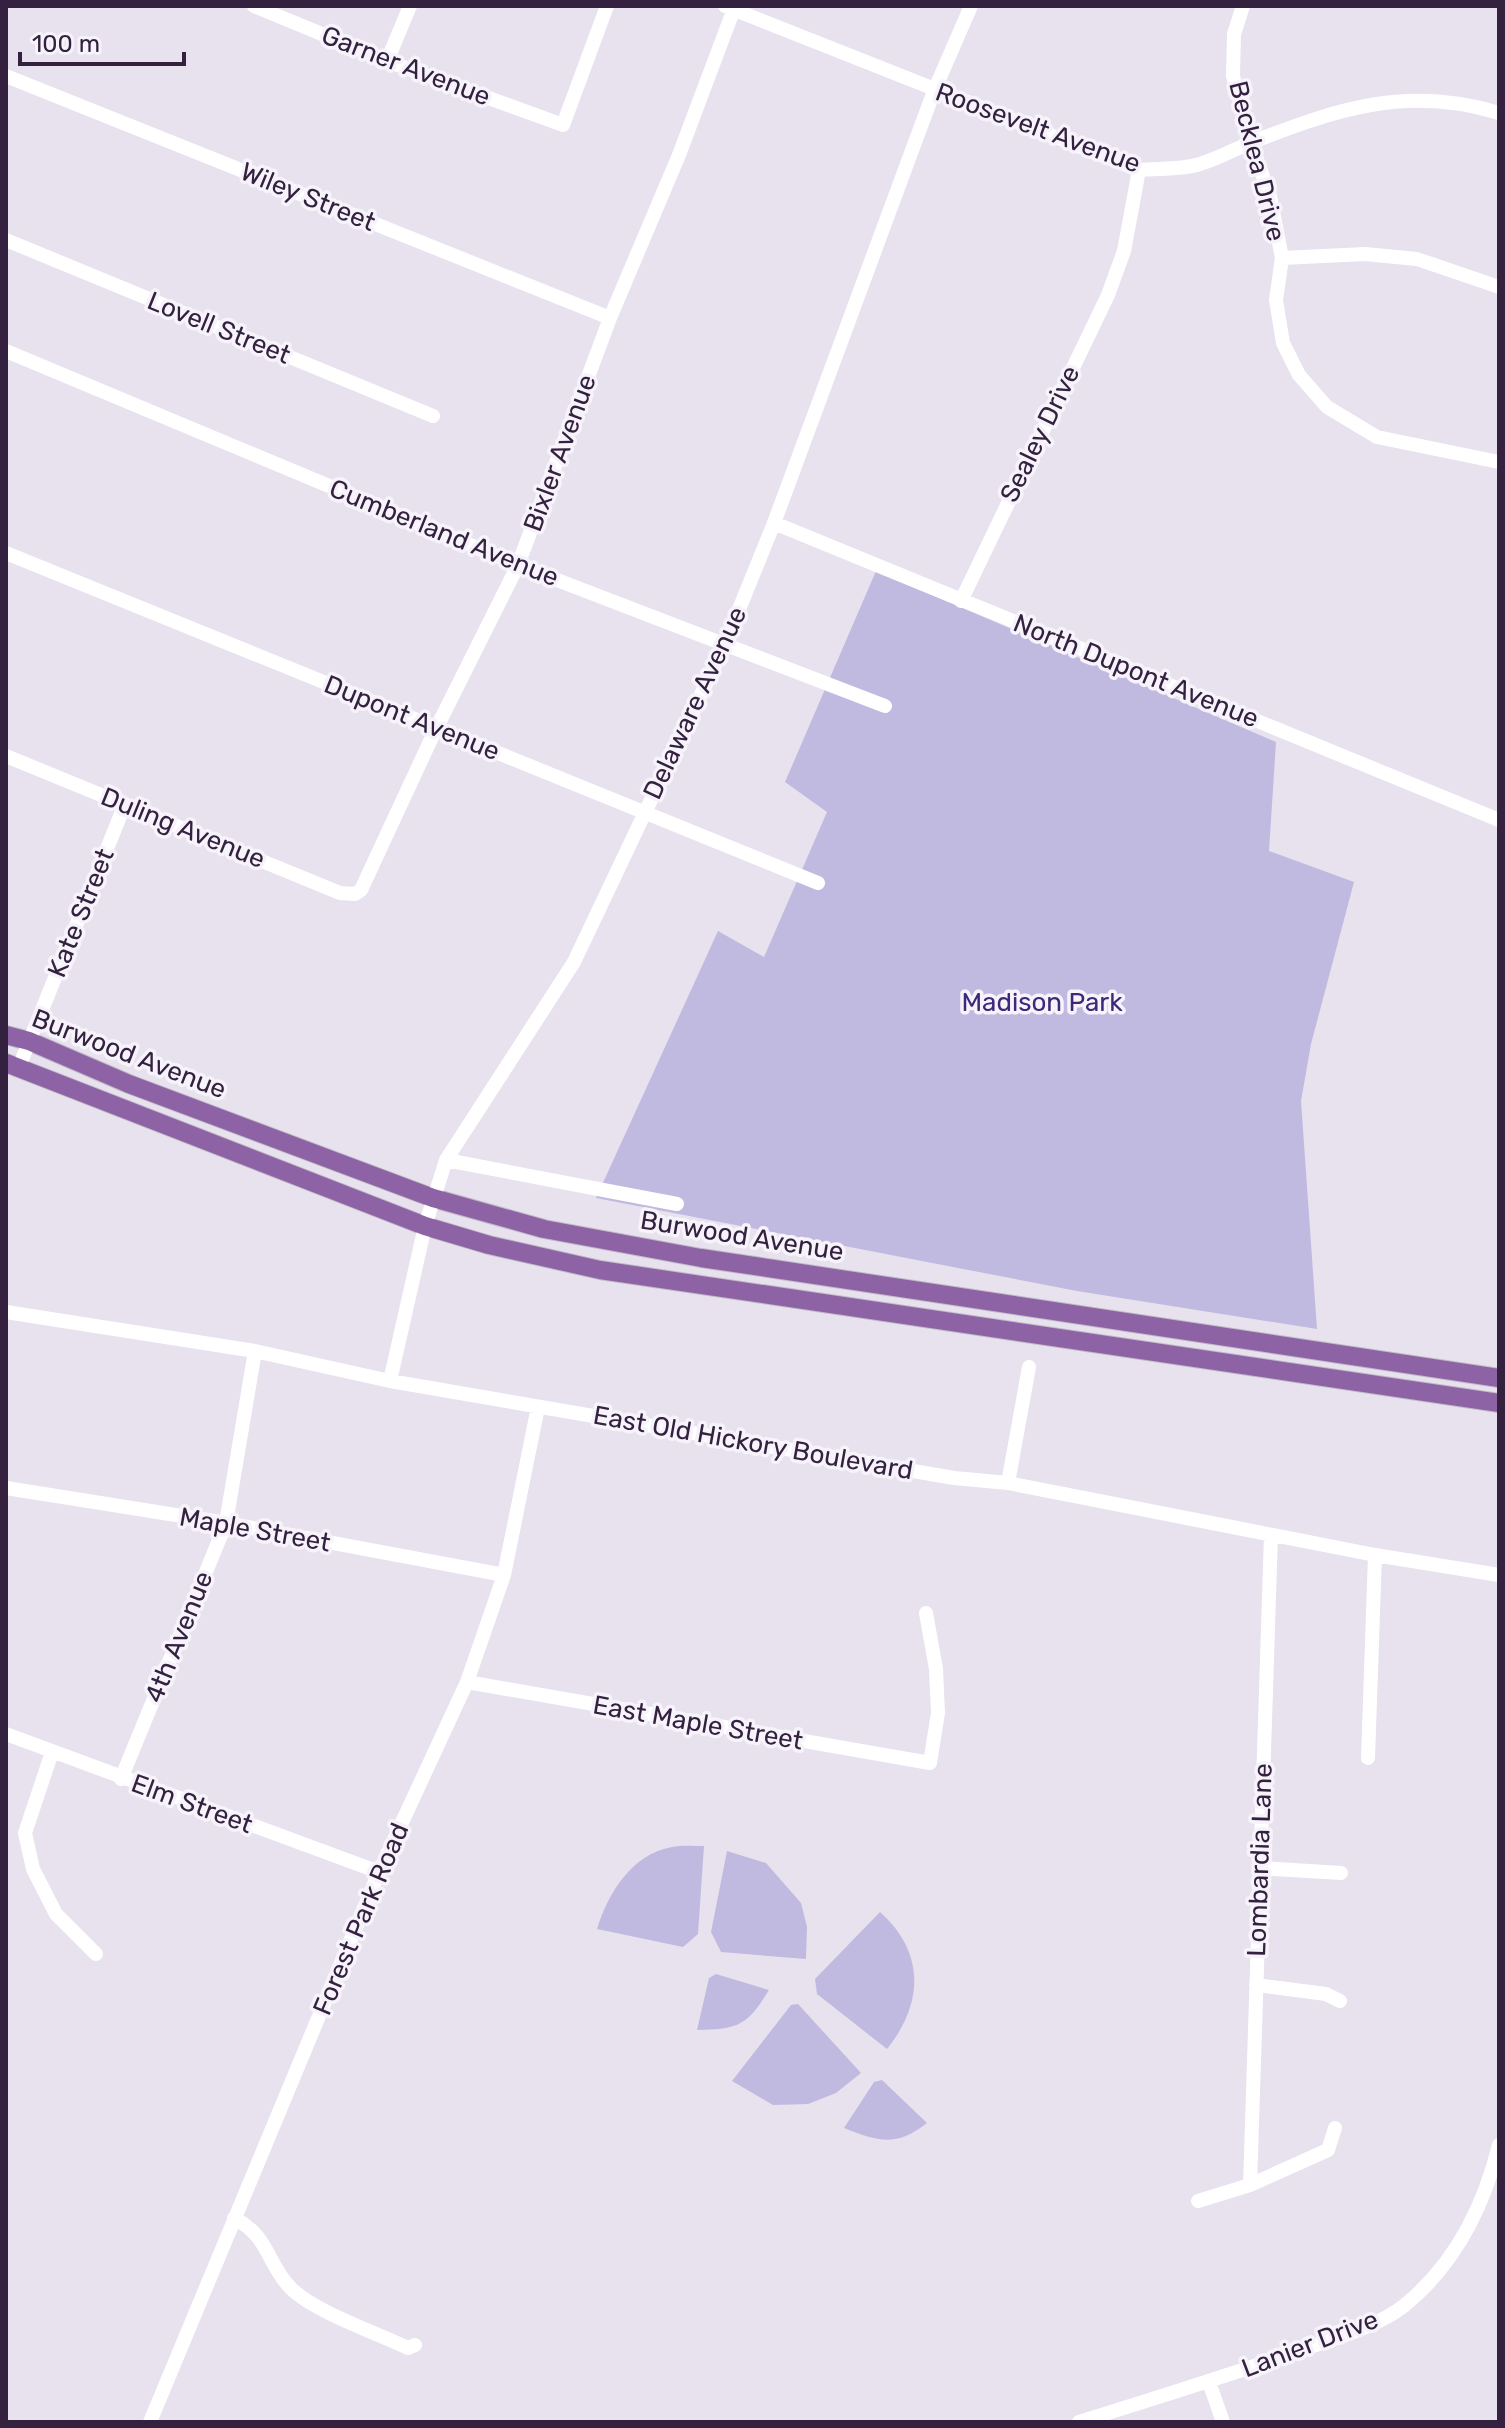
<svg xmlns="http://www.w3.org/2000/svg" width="1505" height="2428" font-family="Rubik,sans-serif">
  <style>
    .green { fill: #c0bae0 }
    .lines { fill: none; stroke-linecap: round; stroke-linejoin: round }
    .major-casing { stroke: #c2bcc6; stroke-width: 20 }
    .minor { stroke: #fff; stroke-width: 14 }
    .major { stroke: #8e63a6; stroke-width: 18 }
    .labels { text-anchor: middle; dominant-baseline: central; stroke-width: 7; stroke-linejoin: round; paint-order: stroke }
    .street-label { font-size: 26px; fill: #342140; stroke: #f6f3fa }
    .park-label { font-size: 26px; fill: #3f277a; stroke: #f6f3fa }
  </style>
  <rect width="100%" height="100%" fill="#e7e2ee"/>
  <path class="green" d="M876,571L1276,742L1269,851L1354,882L1311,1044L1301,1101L1317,1329L1077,1291L596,1198L718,931L764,957L827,812L785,782Z
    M704,1846L698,1934L683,1947L597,1929C608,1893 632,1854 672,1847C682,1845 694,1846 704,1846Z
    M727,1851L766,1863L801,1903L807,1927L806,1959L721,1952L711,1932Z
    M880,1912C925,1952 924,2003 887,2049L817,1994L815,1979Z
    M716,1974L769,1990C747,2026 738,2029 697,2030L709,1978Z
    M798,2004L861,2073L836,2093L808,2104L773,2105L732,2081L791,2005Z
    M882,2080L927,2123C895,2148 878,2141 844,2128L874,2082Z"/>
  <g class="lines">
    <g class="major-casing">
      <path id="major" d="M6,1035L29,1041L129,1084L433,1198L544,1229L701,1258L1499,1378
        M6,1063L425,1226L489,1245L600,1270L1499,1403"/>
    </g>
    <path class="minor" d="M254,6L387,61L563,125L607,6
      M725,6L1139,170C1158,168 1182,170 1200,164C1217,159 1233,150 1250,143C1336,109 1407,85 1499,113
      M1243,6L1234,34L1233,76L1251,143L1270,196L1282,258L1276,300L1283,343L1299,375L1327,407L1377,437L1499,462
      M387,61L410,6
      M6,76L610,318
      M6,240L433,416
      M1282,258L1365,254L1417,259L1499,287
      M6,351L518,565L885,706
      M774,523L1499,820
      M6,553L818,883
      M961,601L1108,295L1124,251L1139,170
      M6,756L340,893L355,894L361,890L433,735L518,565L610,318L679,155L735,6
      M19,1067L125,804
      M446,1160L677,1204
      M6,1312L255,1351L390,1381L745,1442L954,1478L1008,1483L1375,1555L1499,1575
      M390,1381L425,1226L446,1160L574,962L725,644L774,523L934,91L971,6
      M1008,1483L1029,1367
      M6,1488L226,1523L504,1575
      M467,1682L930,1763L938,1713L936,1669L926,1613
      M6,1734L379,1872
      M52,1752L25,1833L33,1869L56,1914L96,1954
      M1368,1758L1375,1555
      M121,1779L226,1523L255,1351
      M1260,1868L1341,1873
      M1256,1985L1326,1994L1340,2001
      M1250,2185L1271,1535
      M1198,2201L1250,2185L1328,2150L1335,2128
      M234,2218C268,2236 266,2259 287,2284C308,2310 377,2333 408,2348L415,2345
      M1209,2382L1223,2422
      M150,2422L379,1872L467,1682L504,1575L538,1407
      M1079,2422C1153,2399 1226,2376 1299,2351C1334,2338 1376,2328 1405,2305C1455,2264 1484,2206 1499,2145"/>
    <use href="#major" class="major"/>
  </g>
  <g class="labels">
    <g class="street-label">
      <text transform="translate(406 66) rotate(21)">Garner Avenue</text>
      <text transform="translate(1038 128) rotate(20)">Roosevelt Avenue</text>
      <text transform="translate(1257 161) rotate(76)">Becklea Drive</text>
      <text transform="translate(308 197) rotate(22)">Wiley Street</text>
      <text transform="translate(219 328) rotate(22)">Lovell Street</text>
      <text transform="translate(1040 434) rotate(-64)">Sealey Drive</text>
      <text transform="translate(560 453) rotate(-70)">Bixler Avenue</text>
      <text transform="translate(444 533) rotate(22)">Cumberland Avenue</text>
      <text transform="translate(1136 671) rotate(22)">North Dupont Avenue</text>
      <text transform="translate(695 703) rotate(-65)">Delaware Avenue</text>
      <text transform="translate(412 718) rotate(22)">Dupont Avenue</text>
      <text transform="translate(183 828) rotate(22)">Duling Avenue</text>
      <text transform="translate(81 913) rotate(-68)">Kate Street</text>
      <text transform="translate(129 1054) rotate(21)">Burwood Avenue</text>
      <text transform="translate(742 1236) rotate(9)">Burwood Avenue</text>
      <text transform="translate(753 1443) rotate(10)">East Old Hickory Boulevard</text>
      <text transform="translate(255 1530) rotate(10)">Maple Street</text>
      <text transform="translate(179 1637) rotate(-68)">4th Avenue</text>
      <text transform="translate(698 1723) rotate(10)">East Maple Street</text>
      <text transform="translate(192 1804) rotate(20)">Elm Street</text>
      <text transform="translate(1260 1860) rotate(-88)">Lombardia Lane</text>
      <text transform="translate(361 1919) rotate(-67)">Forest Park Road</text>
      <text transform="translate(1310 2344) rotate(-21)">Lanier Drive</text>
    </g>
    <g class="park-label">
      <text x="1042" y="1002">Madison Park</text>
    </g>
  </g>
  <rect width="1505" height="2428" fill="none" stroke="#342140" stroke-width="16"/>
  <path d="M20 52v12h164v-12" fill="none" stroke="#342140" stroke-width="4"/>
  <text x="32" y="52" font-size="24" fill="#342140" stroke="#f6f3fa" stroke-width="6" paint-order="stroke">100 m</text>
</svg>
